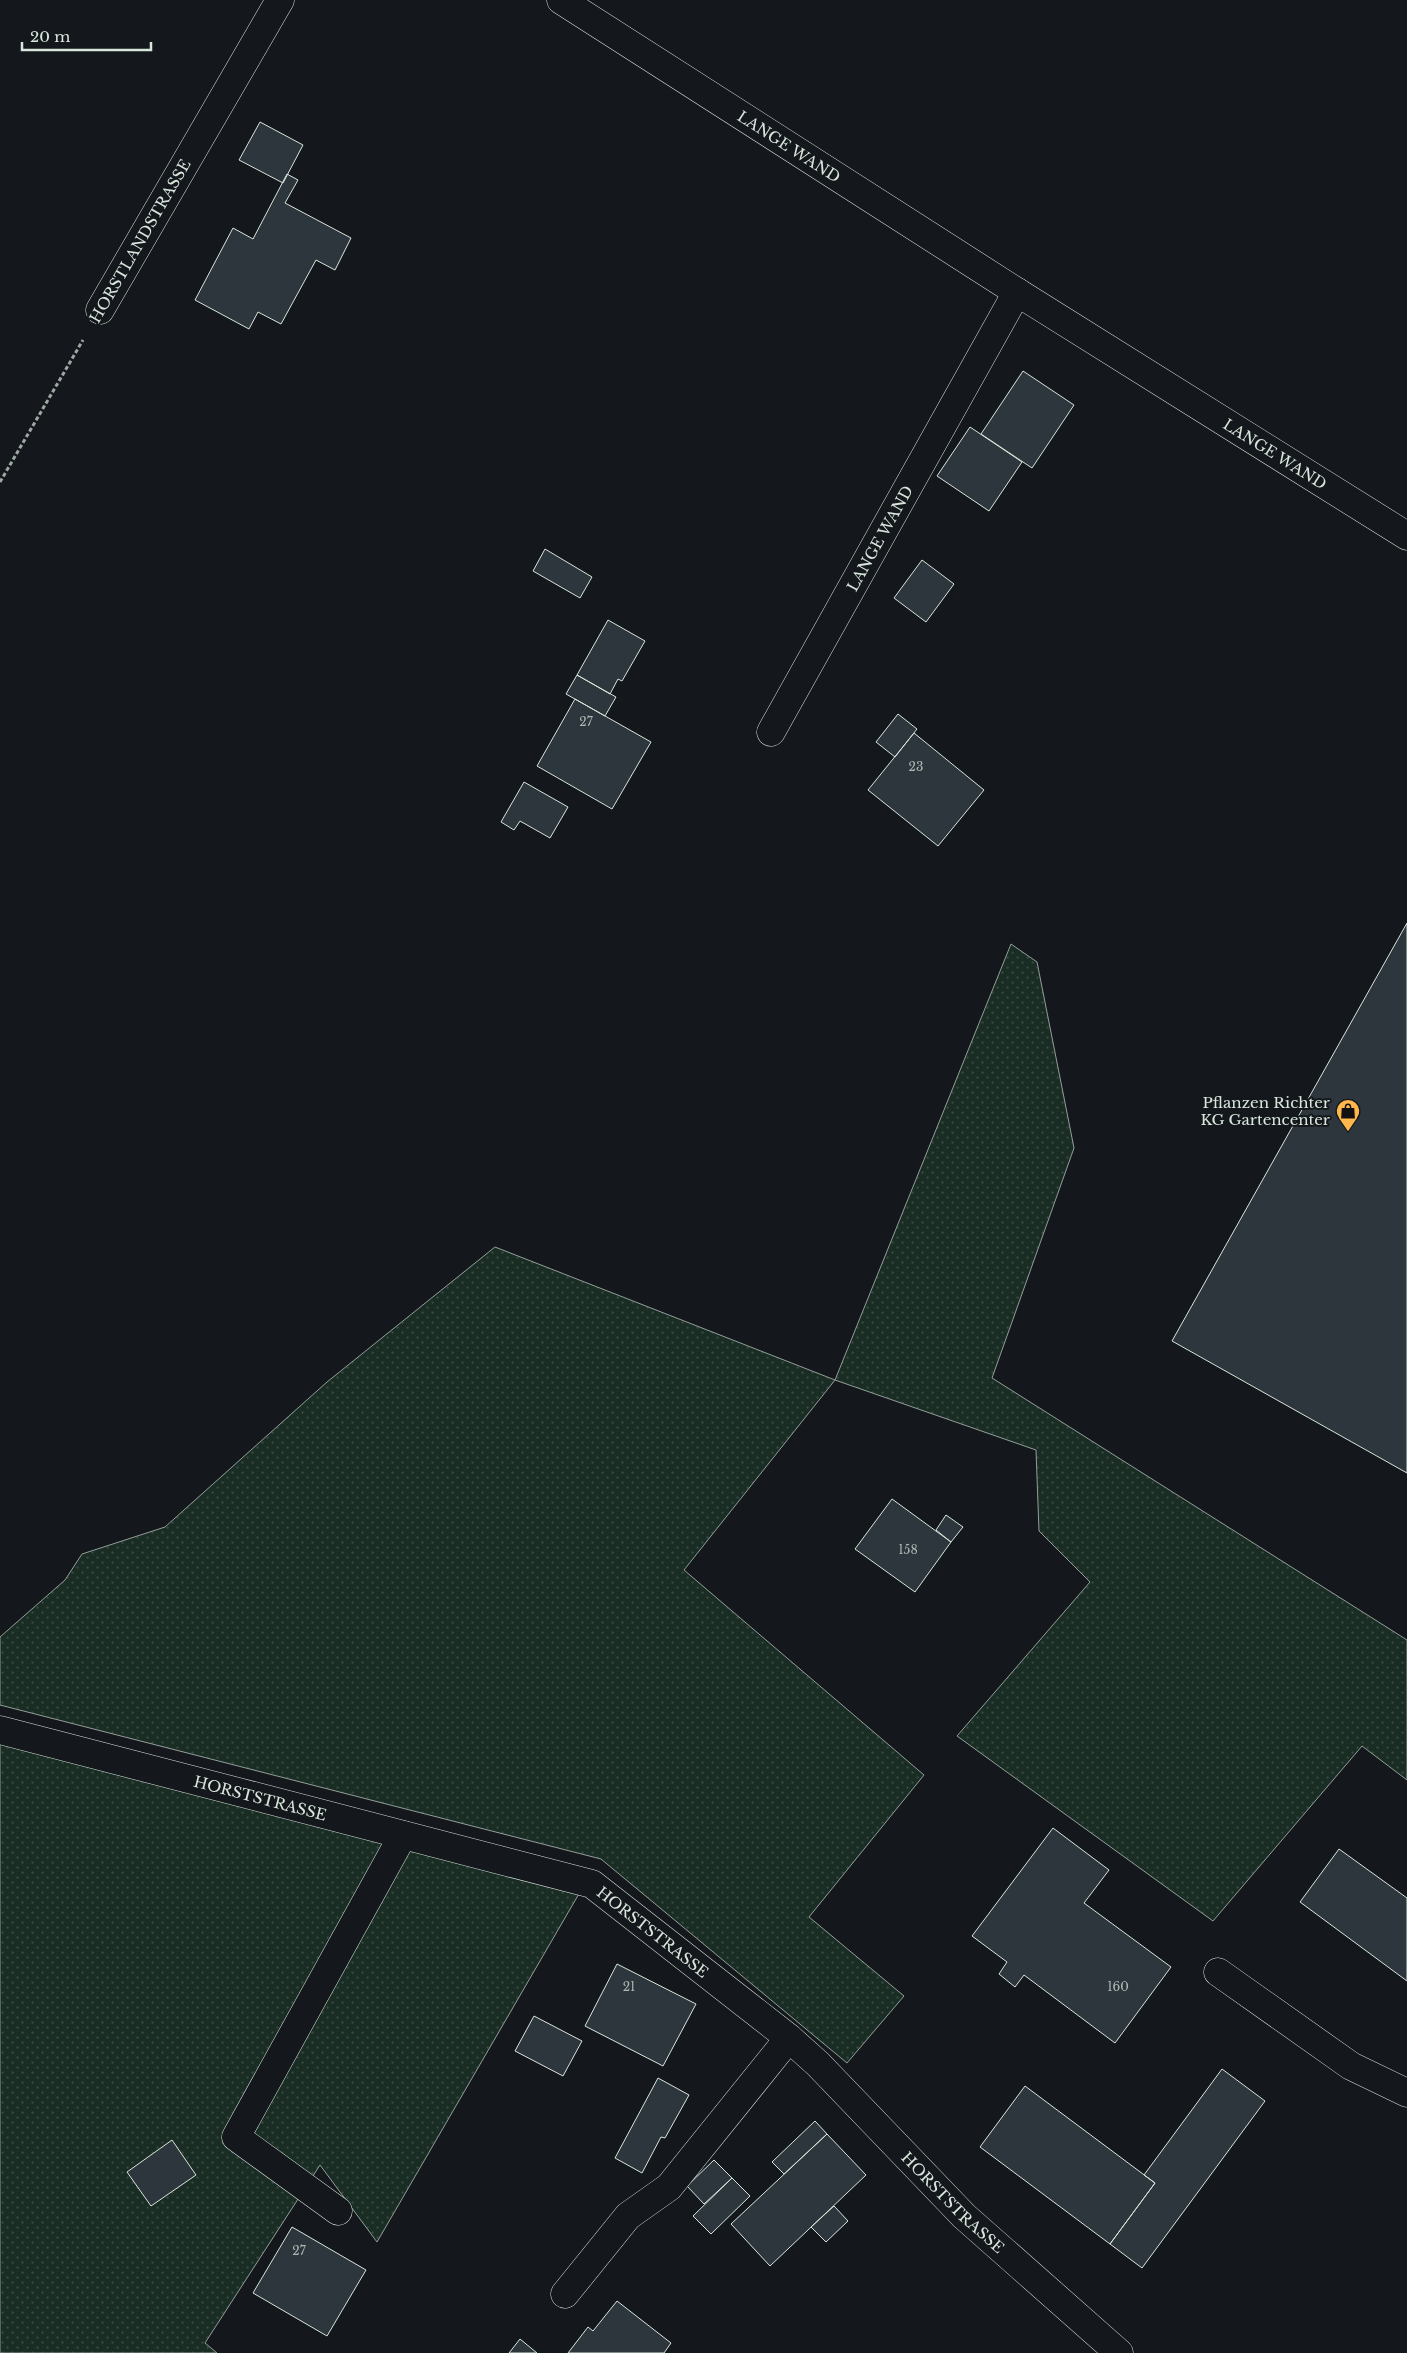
<svg xmlns="http://www.w3.org/2000/svg" width="1407" height="2353" font-family="'Libre Baskerville',serif">
  <style>
    .grass { fill: url(#grass-dots); stroke: #939e99 }
    .building { fill: #2c363c; stroke: #d8e6dc }
    .lines { fill: none; stroke-linecap: round; stroke-linejoin: round }
    .minor-casing { stroke: #d8e6dc; stroke-width: 29 }
    .path { stroke: #9da8a2; stroke-width: 3; stroke-dasharray: 4 2.5; stroke-linecap: butt }
    .minor { stroke: #14181c; stroke-width: 28 }
    .labels { text-anchor: middle; dominant-baseline: central; stroke-width: 4; stroke-linejoin: round; paint-order: stroke }
    .number-label { font-size: 12px; fill: #adbab4 }
    .street-label { font-size: 15px; fill: #d8e6dc; stroke: #14181c }
    .poi-label { font-size: 15px; fill: #d8e6dc; stroke: #14181c; text-anchor: end }
  </style>
  <defs>
    <pattern id="grass-dots" width="8" height="8" patternUnits="userSpaceOnUse" patternTransform="scale(1.25)"><rect width="8" height="8" fill="#1a2d24"/><path d="M2 2h.1M6 6h.1" fill="none" stroke="#3b4b43" stroke-width="1.8" stroke-linecap="round"/></pattern>
  </defs>
  <rect width="100%" height="100%" fill="#14181c"/>
  <path class="grass" d="M1011,944L1037,962L1074,1148L992,1378L1407,1640V1780L1362,1746L1213,1921L957,1736L1090,1582L1039,1531L1036,1450L835,1380L684,1570L924,1775L809,1917L904,1996L847,2063L601,1859L0,1705V1637L65,1580L82,1554L165,1527L327,1382L495,1247L835,1380Z
    M0,1741L580,1892L377,2242L320,2165L205,2343L217,2353H0Z"/>
  <path class="building" d="M260,122L303,145L283,183L239,160Z
    M287,174L298,180L285,203L351,238L335,270L316,260L281,324L258,312L249,329L195,300L233,228L253,239Z
    M1023,371L1074,405L1032,468L981,434Z
    M970,427L1022,462L989,511L937,476Z
    M545,549L592,577L580,598L533,571Z
    M922,560L954,584L926,622L894,598Z
    M608,620L645,641L622,681L618,679L610,694L577,675Z
    M577,675L616,697L605,716L566,694Z
    M575,699L651,742L612,809L537,766Z
    M898,714L917,729L895,757L876,742Z
    M914,733L984,790L938,846L868,790Z
    M524,782L568,807L550,838L520,821L514,830L501,822Z
    M1407,923V1473L1172,1341Z
    M892,1499L951,1542L915,1592L855,1549Z
    M946,1515L963,1527L951,1542L936,1530Z
    M1053,1828L1109,1870L1084,1903L1171,1967L1115,2043L1024,1975L1015,1987L999,1974L1007,1962L972,1936Z
    M1339,1849L1407,1898V1981L1300,1902Z
    M617,1964L696,2004L663,2066L585,2026Z
    M534,2016L582,2041L563,2076L515,2051Z
    M1222,2069L1265,2101L1142,2268L1110,2244L1155,2183L1144,2175Z
    M658,2078L689,2095L665,2138L661,2137L642,2173L615,2158Z
    M1025,2086L1155,2183L1110,2244L980,2147Z
    M815,2121L827,2134L784,2174L772,2162Z
    M827,2134L866,2175L770,2266L731,2224Z
    M172,2140L196,2175L151,2206L127,2172Z
    M714,2160L732,2178L704,2204L687,2186Z
    M732,2178L750,2196L711,2234L693,2216Z
    M834,2206L848,2221L826,2242L811,2227Z
    M292,2227L366,2270L327,2336L253,2293Z
    M617,2301L671,2343L664,2353H568L588,2327L593,2331Z
    M520,2339L537,2353H509Z"/>
  <g class="lines">
    <g class="minor-casing">
      <g id="minor">
        <path id="s1" d="M561,0L1017,292L1407,536"/>
        <path d="M100,310L280,0"/>
        <path id="s2" d="M771,732L1017,292"/>
        <path id="s3" d="M0,1730L592,1884L789,2038L818,2064L964,2216L1119,2353"/>
        <path d="M1218,1972L1351,2066L1407,2093"/>
        <path d="M338,2211L236,2137L403,1835"/>
        <path d="M565,2294L628,2216L669,2187L789,2038"/>
      </g>
    </g>
    <path class="path" d="M0,482L83,340"/>
    <use href="#minor" class="minor"/>
  </g>
  <defs>
    <g id="shop-pin" transform="scale(1.25)"><path d="M0 17L-7.5 6A9.5 9.5 0 1 1 7.5 6Z" fill="#ffb74d" stroke="#14181c"/><path d="M-5-2.5h2.3a2.7 3.5 0 0 1 5.4 0H5L5.5 6h-11ZM-1.5-2.5h3a1.5 2.3 0 0 0-3 0Z" fill="#111"/></g>
  </defs>
  <g fill-rule="evenodd">
    <use href="#shop-pin" x="1348" y="1111"/>
  </g>
  <g class="labels">
    <g class="number-label">
      <text x="586" y="721">27</text>
      <text x="916" y="766">23</text>
      <text x="908" y="1549">158</text>
      <text x="629" y="1986">21</text>
      <text x="1118" y="1986">160</text>
      <text x="299" y="2250">27</text>
    </g>
    <g class="street-label">
      <text stroke="none"><textPath href="#s1" startOffset="271">LANGE WAND</textPath></text>
      <text transform="translate(140 241) rotate(-60)">HORSTLANDSTRASSE</text>
      <text stroke="none"><textPath href="#s1" startOffset="846">LANGE WAND</textPath></text>
      <text stroke="none"><textPath href="#s2" startOffset="222">LANGE WAND</textPath></text>
      <text stroke="none"><textPath href="#s3" startOffset="269">HORSTSTRASSE</textPath></text>
      <text stroke="none"><textPath href="#s3" startOffset="689">HORSTSTRASSE</textPath></text>
      <text stroke="none"><textPath href="#s3" startOffset="1094">HORSTSTRASSE</textPath></text>
    </g>
    <g class="poi-label">
      <text x="1330" y="1102">Pflanzen Richter<tspan x="1330" dy="17">KG Gartencenter</tspan></text>
    </g>
  </g>
  <path d="M22 42v8h129v-8" fill="none" stroke="#d8e6dc" stroke-width="2.5"/>
  <text x="30" y="42" font-size="15" fill="#d8e6dc" stroke="#14181c" stroke-width="4" paint-order="stroke">20 m</text>
</svg>
